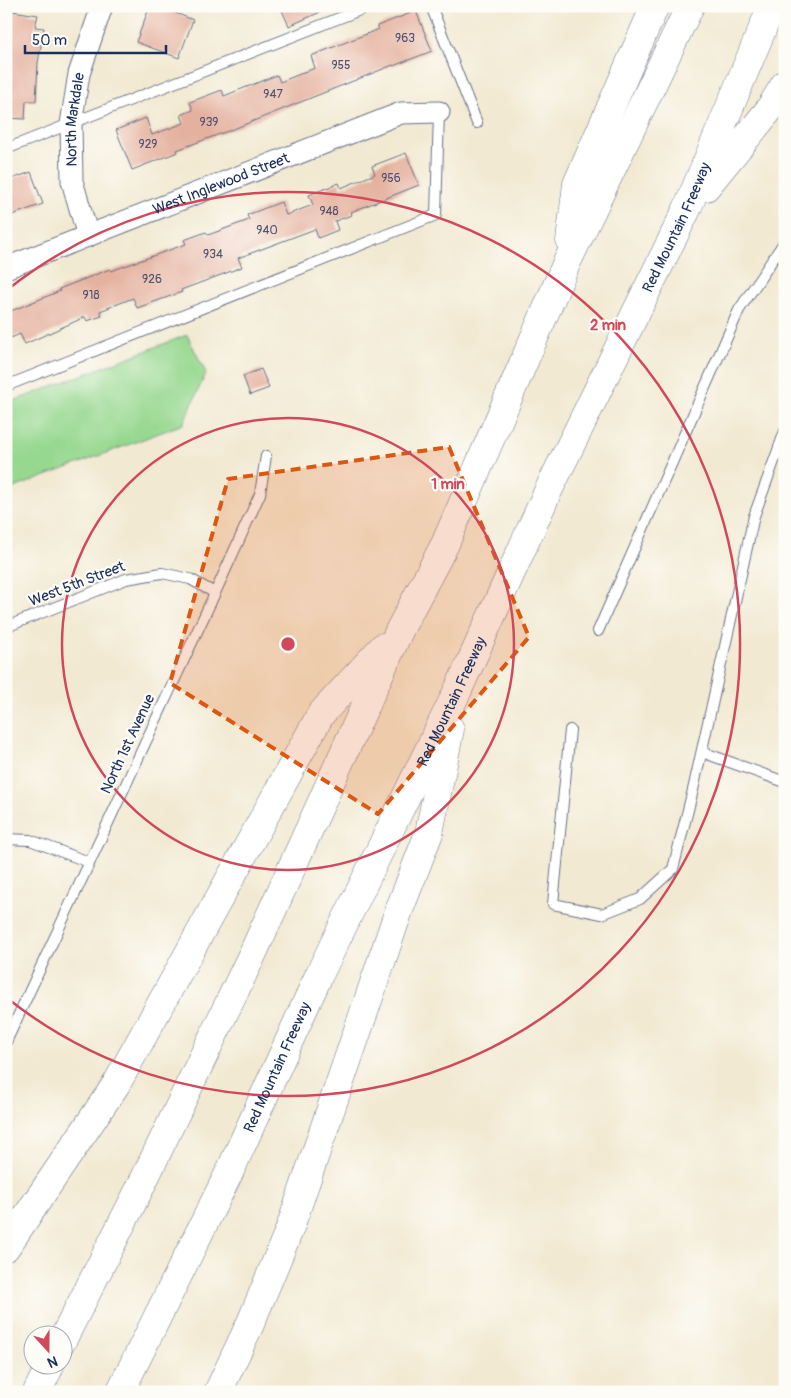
<svg xmlns="http://www.w3.org/2000/svg" width="791" height="1398" font-family="Pangolin,sans-serif">
  <style>
    .green { fill: #97d890; stroke: #598477 }
    .building { fill: #e5b19f }
    .lines { fill: none; stroke-linecap: round; stroke-linejoin: round }
    .service-casing { stroke: #667087; stroke-width: 12 }
    .minor-casing { stroke: #667087; stroke-width: 23 }
    .motorway-casing { stroke: #667087; stroke-width: 29 }
    .service { stroke: #fff; stroke-width: 10 }
    .minor { stroke: #fff; stroke-width: 21 }
    .motorway { stroke: #fff; stroke-width: 28 }
    .marked { fill: #de5710; fill-opacity: 0.2; stroke: #de5710; stroke-width: 4; stroke-dasharray: 10 6; stroke-linejoin: round }
    .ring { fill: none; stroke: #d1495b; stroke-width: 2.5 }
    .labels { text-anchor: middle; dominant-baseline: central; stroke-width: 4.5; stroke-linejoin: round; paint-order: stroke }
    .number-label { font-size: 12px; fill: #4e506e }
    .street-label { font-size: 15px; fill: #1b2f5e; stroke: #fdfcf7 }
    .centre { fill: #d1495b; stroke: #fdfcf7; stroke-width: 2.5 }
    .ring-label { font-size: 15px; text-anchor: middle; font-weight: bold; fill: #d1495b; stroke: #fdfcf7; stroke-width: 4.5; stroke-linejoin: round; paint-order: stroke }
  </style>
  <rect width="100%" height="100%" fill="#fdfcf7"/>
  <filter id="ink" filterUnits="userSpaceOnUse"><feTurbulence type="fractalNoise" baseFrequency=".02" numOctaves="2"/><feDisplacementMap in="SourceGraphic" scale="10" xChannelSelector="R" yChannelSelector="G"/><feConvolveMatrix kernelMatrix="1 2 1 2 8 2 1 2 1" color-interpolation-filters="sRGB"/></filter>
  <filter id="wash" filterUnits="userSpaceOnUse"><feTurbulence type="fractalNoise" baseFrequency=".0096" numOctaves="4" result="noise"/><feDisplacementMap in="SourceGraphic" scale="20" xChannelSelector="R" yChannelSelector="G"/><feGaussianBlur stdDeviation="1.12" result="paint"/><feColorMatrix in="noise" values="0 0 0 0 0 0 0 0 0 0 0 0 0 0 0 0 0 1.4 0 .05"/><feComposite in="paint" operator="in"/></filter>
  <g filter="url(#wash)">
    <rect width="100%" height="100%" fill="#f2e9d2"/>
    <path class="green" d="M187,335L206,373L183,424L6,491V404Z"/>
    <g id="blocks">
      <path class="building" d="M150,6H158L193,20L179,58L136,42Z
        M280,6H334L289,26Z
        M6,10L38,15L35,27L44,28L38,63L36,101H26L25,119L6,118V83L9,54H6Z
        M416,11L432,51L393,66V65L236,128L177,150L178,152L132,170L116,130L146,118L152,135L184,123L181,115L193,110L190,102L222,90L224,96L277,75L280,82L315,68L311,56L379,29L377,26Z
        M406,153L419,185L351,212L352,215L335,221L338,230L318,238L315,229L238,258L242,267L181,290L182,292L137,308L133,298L100,311L102,316L87,321L85,317L25,344L20,334L11,338L6,326V313L60,291L59,289L110,269L111,271L186,244L184,240L206,232L208,235L249,220L247,215L281,202L286,215L313,205L309,195L339,183L341,188L375,174L372,166Z
        M31,172L43,204L12,215L6,200V181Z
        M261,369L269,388L250,395L243,376Z"/>
    </g>
  </g>
  <g filter="url(#ink)">
    <use href="#blocks" fill-opacity="0" stroke="#667087" stroke-width="1"/>
    <g class="lines">
      <g class="service-casing">
        <path id="service" d="M431,6L477,123
          M6,149L370,6
          M6,386L436,215L439,112
          M6,627L126,579L162,573L190,579L215,593
          M598,631L739,310L785,241
          M570,730L553,904L602,914L640,899L673,869L693,790L754,516L785,431
          M702,752L785,782
          M6,839L30,840L89,862
          M6,1042L215,593L260,494L266,456"/>
      </g>
      <g class="minor-casing">
        <g id="minor">
          <path id="s1" d="M88,236L72,181L71,124L79,74L102,6"/>
          <path id="s2" d="M6,268L401,113L439,112"/>
        </g>
      </g>
      <g class="motorway-casing">
        <g id="motorway">
          <path d="M706,187L769,110L785,84"/>
          <path d="M570,241L577,184L655,6"/>
          <path d="M6,1247L117,1083L321,714L383,647"/>
          <path d="M62,1341L140,1188L253,953L400,629L445,544L567,262L690,6"/>
          <path d="M37,1392L50,1366"/>
          <path id="s3" d="M120,1392L230,1171L319,975L458,690L549,489L687,209L772,6"/>
          <path d="M218,1392L251,1322L290,1228L398,913L429,833L450,729"/>
        </g>
      </g>
      <use href="#service" class="service"/>
      <use href="#minor" class="minor"/>
      <use href="#motorway" class="motorway"/>
    </g>
  </g>
  <path class="marked" d="M449,447L529,637L378,814L170,683L228,479Z"/>
  <g class="ring">
    <circle cx="288" cy="644" r="226"/>
    <path d="M7 290A452 452 0 1 1 7 998"/>
  </g>
  <g class="labels">
    <g class="number-label">
      <text x="405" y="38">963</text>
      <text x="341" y="65">955</text>
      <text x="273" y="94">947</text>
      <text x="209" y="122">939</text>
      <text x="148" y="144">929</text>
      <text x="391" y="178">956</text>
      <text x="329" y="211">948</text>
      <text x="267" y="230">940</text>
      <text x="213" y="254">934</text>
      <text x="152" y="279">926</text>
      <text x="91" y="295">918</text>
    </g>
    <g class="street-label">
      <text stroke="none"><textPath href="#s1" startOffset="119">North Markdale</textPath></text>
      <text stroke="none"><textPath href="#s2" startOffset="231">West Inglewood Street</textPath></text>
      <text stroke="none"><textPath href="#s3" startOffset="1291">Red Mountain Freeway</textPath></text>
      <text transform="translate(77 584) rotate(-21)">West 5th Street</text>
      <text stroke="none"><textPath href="#s3" startOffset="766">Red Mountain Freeway</textPath></text>
      <text transform="translate(128 744) rotate(-65)">North 1st Avenue</text>
      <text stroke="none"><textPath href="#s3" startOffset="361">Red Mountain Freeway</textPath></text>
    </g>
  </g>
  <circle cx="288" cy="644" r="8" class="centre"/>
  <g class="ring-label">
    <text x="608" y="330">2 min</text>
    <text x="448" y="489">1 min</text>
  </g>
  <rect width="791" height="1398" fill="none" stroke="#fdfcf7" stroke-width="25"/>
  <g transform="translate(48 1350) rotate(159)"><circle r="24" fill="#fdfcf7" stroke="#a3aaba"/>
  <path d="M0-4L9 19L0 12L-9 19Z" fill="#d1495b"/>
  <text y="-8" font-size="14" font-weight="bold" text-anchor="middle" fill="#1b2f5e">N</text>
  </g>
  <path d="M25 45v8h141v-8" fill="none" stroke="#1b2f5e" stroke-width="2.5"/>
  <text x="32" y="45" font-size="15" fill="#1b2f5e" stroke="#fdfcf7" stroke-width="4" paint-order="stroke">50 m</text>
</svg>
